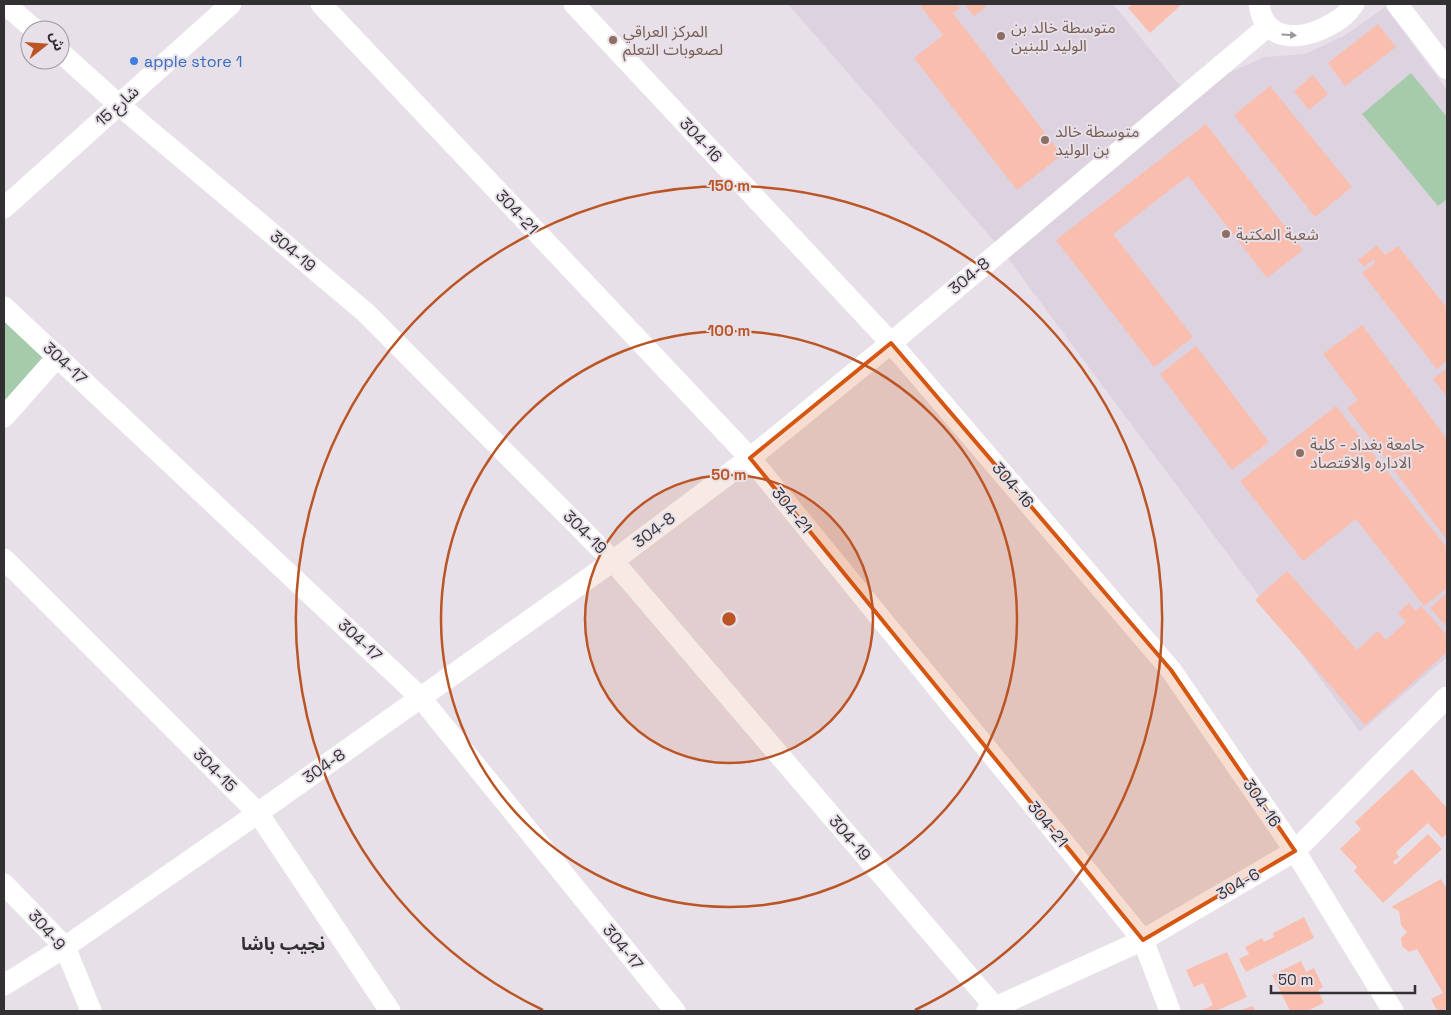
<svg xmlns="http://www.w3.org/2000/svg" width="1451" height="1015" font-family="'Space Grotesk','Noto Sans Arabic',sans-serif">
  <style>
    .built { fill: #ddd2df }
    .green { fill: #a5cbab }
    .building { fill: #fabeaf }
    .lines { fill: none; stroke-linecap: round; stroke-linejoin: round }
    .minor { stroke: #fff; stroke-width: 21 }
    .oneway { fill: #989899 }
    .marked { fill: #d65510; fill-opacity: 0.2; stroke: #d65510; stroke-width: 4; stroke-linejoin: round }
    .ring { fill: none; stroke: #bb5525; stroke-width: 2.5 }
    .education-dot { fill: #8d6e63; stroke: #e7e0e8; stroke-width: 2 }
    .shop-dot { fill: #3f7fe0; stroke: #e7e0e8; stroke-width: 2 }
    .labels { text-anchor: middle; dominant-baseline: central; stroke-width: 4; stroke-linejoin: round; paint-order: stroke }
    .education-label { font-size: 16px; fill: #785e54; stroke: #e7e0e8; text-anchor: start }
    .shop-label { font-size: 16px; fill: #366cbe; stroke: #e7e0e8; text-anchor: start }
    .street-label { font-size: 16px; fill: #323033; stroke: #e7e0e8 }
    .neighbourhood-label { font-size: 18px; font-weight: bold; fill: #323033; stroke: #e7e0e8 }
    .centre { fill: #bb5525; stroke: #e7e0e8; stroke-width: 2.5 }
    .ring-label { font-size: 15px; text-anchor: middle; font-weight: bold; fill: #bb5525; stroke: #e7e0e8; stroke-width: 4; stroke-linejoin: round; paint-order: stroke }
  </style>
  <rect width="100%" height="100%" fill="#e7e0e8"/>
  <path class="built" d="M788,4H1113L1185,92L1265,57L1305,54L1344,36L1385,7L1447,90V657L1360,732L1001,249Z"/>
  <path class="green" d="M1411,73L1447,117V199L1438,206L1362,114Z
    M4,307L58,356L4,417Z"/>
  <path class="building" d="M919,4H957L960,8L953,13L1062,155L1017,190L914,58L943,35Z
    M964,4H983L986,7L974,16Z
    M1133,4H1182L1150,33L1128,8Z
    M1378,24L1396,47L1345,86L1328,63Z
    M1313,75L1328,94L1309,110L1294,91Z
    M1270,86L1352,187L1315,217L1234,115Z
    M1206,124L1303,250L1267,278L1188,176L1113,234L1193,337L1154,367L1056,240Z
    M1377,245L1385,255L1398,246L1447,308V361L1437,369L1362,273L1375,263L1374,259L1364,267L1358,260Z
    M1362,325L1447,439V540L1347,408L1358,400L1323,354Z
    M1196,346L1269,442L1232,470L1160,374Z
    M1447,368V397L1433,379Z
    M1336,406L1447,548V588L1424,606L1356,519L1303,561L1240,481Z
    M1287,571L1357,650L1378,631L1386,640L1406,622L1398,613L1409,603L1415,611L1421,606L1447,635V652L1365,725L1255,600Z
    M1447,593V627L1430,608Z
    M1412,769L1447,808V834L1442,838L1428,823L1396,852L1399,857L1393,862L1395,865L1428,834L1442,849L1383,903L1354,871L1357,867L1340,849L1361,829L1355,822Z
    M1441,879L1447,889V1011H1434L1437,1010L1431,999L1443,993L1417,949L1409,952L1402,946L1401,938L1407,932L1401,925L1399,911L1391,907Z
    M1304,917L1314,938L1246,972L1239,959L1249,954L1245,947L1262,938L1264,942L1274,937L1273,933Z
    M1227,952L1247,997L1216,1011H1203L1202,1010L1213,1005L1203,983L1194,987L1186,970Z
    M1301,961L1306,972L1314,968L1323,987L1318,990L1324,1003L1307,1011H1290L1272,975Z
    M1253,1006L1255,1011H1237Z"/>
  <g class="lines">
    <path class="minor" d="M5,4L35,30
      M321,4L750,458L1143,940L1170,1011
      M574,4L891,343L1171,670L1295,851L1393,1011
      M1259,4C1264,46 1307,40 1335,22C1343,18 1349,11 1354,4
      M1397,4L1447,69
      M60,52L119,105L365,312L613,561L995,1007L997,1011
      M4,208L231,4
      M4,307L420,697L675,1011
      M4,417L58,356
      M4,559L258,813L390,1011
      M4,884L65,947L91,1011
      M4,985L65,947L258,813L613,561L750,458L891,343L1267,27
      M987,1011L1143,940L1295,851L1447,697"/>
  </g>
  <defs><path id="oneway-solid" d="M-6-.8H1V-3.2L6.5 0L1 3.2V.8H-6Z" transform="scale(1.25)"/></defs>
  <use class="oneway" href="#oneway-solid" transform="translate(1289 35) rotate(3)"/>
  <path class="marked" d="M891,343L1171,670L1295,851L1143,940L750,458Z"/>
  <circle cx="729" cy="619" r="144" fill="#bb5525" fill-opacity=".12"/>
  <g class="ring">
    <circle cx="729" cy="619" r="144"/>
    <circle cx="729" cy="619" r="288"/>
    <path d="M543 1010A433 433 0 1 1 915 1010"/>
  </g>
  <g class="education-dot">
    <circle cx="1001" cy="36" r="5"/>
    <circle cx="613" cy="40" r="5"/>
    <circle cx="1045" cy="140" r="5"/>
    <circle cx="1226" cy="234" r="5"/>
    <circle cx="1300" cy="453" r="5"/>
  </g>
  <circle class="shop-dot" cx="134" cy="61" r="5"/>
  <g class="labels">
    <g class="education-label">
      <text x="1011" y="27">متوسطة خالد بن<tspan x="1011" dy="18">الوليد للبنين</tspan></text>
      <text x="623" y="31">المركز العراقي<tspan x="623" dy="18">لصعوبات التعلم</tspan></text>
      <text x="1055" y="131">متوسطة خالد<tspan x="1055" dy="18">بن الوليد</tspan></text>
      <text x="1236" y="234">شعبة المكتبة</text>
      <text x="1310" y="444">جامعة بغداد - كلية<tspan x="1310" dy="18">الاداره والاقتصاد</tspan></text>
    </g>
    <g class="shop-label">
      <text x="144" y="61">apple store 1</text>
    </g>
    <g class="street-label">
      <text transform="translate(117 106) rotate(-42)">شارع 15</text>
      <text transform="translate(701 140) rotate(47)">304-16</text>
      <text transform="translate(517 212) rotate(47)">304-21</text>
      <text transform="translate(293 251) rotate(40)">304-19</text>
      <text transform="translate(969 276) rotate(-40)">304-8</text>
      <text transform="translate(65 363) rotate(43)">304-17</text>
      <text transform="translate(1013 485) rotate(49)">304-16</text>
      <text transform="translate(792 510) rotate(51)">304-21</text>
      <text transform="translate(654 530) rotate(-37)">304-8</text>
      <text transform="translate(585 532) rotate(45)">304-19</text>
      <text transform="translate(360 640) rotate(43)">304-17</text>
      <text transform="translate(324 766) rotate(-35)">304-8</text>
      <text transform="translate(215 770) rotate(45)">304-15</text>
      <text transform="translate(1262 803) rotate(56)">304-16</text>
      <text transform="translate(1048 824) rotate(51)">304-21</text>
      <text transform="translate(850 838) rotate(49)">304-19</text>
      <text transform="translate(1238 884) rotate(-30)">304-6</text>
      <text transform="translate(47 930) rotate(49)">304-9</text>
      <text transform="translate(623 947) rotate(51)">304-17</text>
    </g>
    <g class="neighbourhood-label">
      <text x="283" y="943">نجيب باشا</text>
    </g>
  </g>
  <circle cx="729" cy="619" r="8" class="centre"/>
  <g class="ring-label">
    <text x="729" y="191">150 m</text>
    <text x="729" y="336">100 m</text>
    <text x="729" y="480">50 m</text>
  </g>
  <rect width="1451" height="1015" fill="none" stroke="#323033" stroke-width="10"/>
  <g transform="translate(45 45) rotate(73)"><circle r="24" fill="#e7e0e8" stroke="#9f9aa0"/>
  <path d="M0-4L9 19L0 12L-9 19Z" fill="#bb5525"/>
  <text y="-8" font-size="14" font-weight="bold" text-anchor="middle" fill="#323033">ش</text>
  </g>
  <path d="M1271 985v8h144v-8" fill="none" stroke="#323033" stroke-width="2.5"/>
  <text x="1278" y="985" font-size="15" fill="#323033" stroke="#e7e0e8" stroke-width="4" paint-order="stroke">50 m</text>
</svg>
